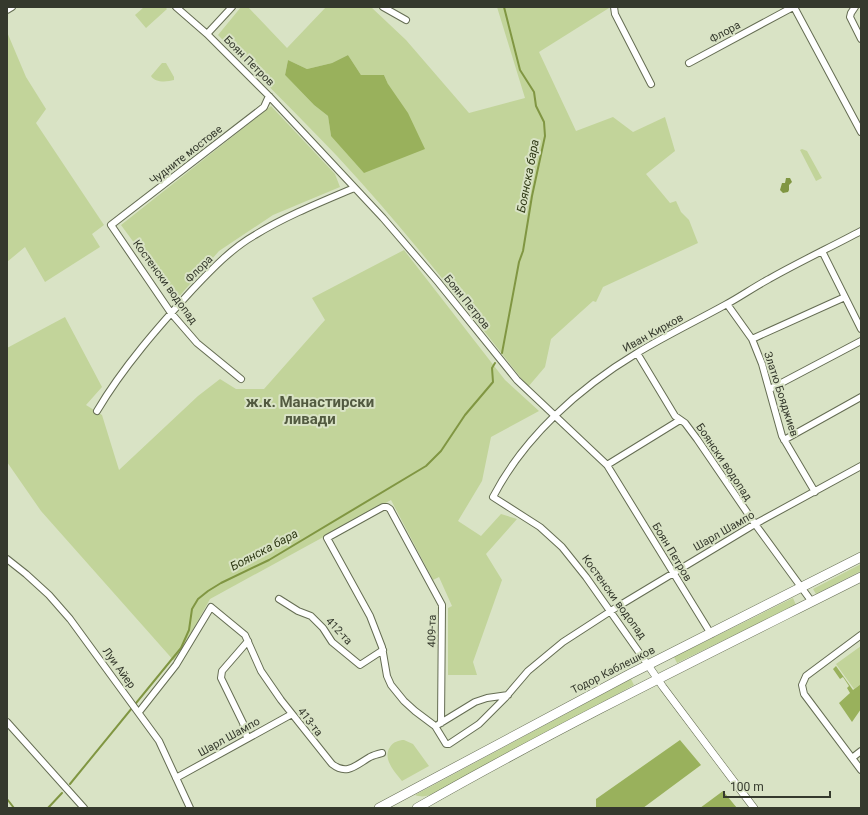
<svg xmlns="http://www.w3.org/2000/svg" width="868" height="815" font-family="Roboto,sans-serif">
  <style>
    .green { fill: #c2d49a; fill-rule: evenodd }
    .forest { fill: #99b15c }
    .water { fill: #809642 }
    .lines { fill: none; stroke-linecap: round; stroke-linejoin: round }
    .stream { stroke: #809642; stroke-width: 2 }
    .minor-casing { stroke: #656d53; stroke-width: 8 }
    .tertiary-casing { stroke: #656d53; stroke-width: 8 }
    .primary-casing { stroke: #656d53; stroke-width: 10 }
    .minor { stroke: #fff; stroke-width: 6 }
    .tertiary { stroke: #fff; stroke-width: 7 }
    .primary { stroke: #fff; stroke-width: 9 }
    .labels { text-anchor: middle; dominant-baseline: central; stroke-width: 4; stroke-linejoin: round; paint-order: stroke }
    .street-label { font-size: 11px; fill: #35392d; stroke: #d9e3c5 }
    .water-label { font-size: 12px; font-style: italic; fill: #303a16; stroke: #d9e3c5 }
    .district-label { font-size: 15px; font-weight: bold; fill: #525a40; stroke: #d9e3c5 }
  </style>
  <rect width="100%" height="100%" fill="#d9e3c5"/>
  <path class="green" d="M144,7H165L167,9L146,28L135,15Z
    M241,7H248L287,48L326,7H371L406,40L469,113L525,98L497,7H609V8L539,52L576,131L613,117L633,132L665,117L675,151L646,174L670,203L676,201L681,212L689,220L698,243L603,287L596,302L593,301L551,339L545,367L528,387C466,308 405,229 337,156C298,115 258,76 218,35ZM348,55L361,75H384L388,84L331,136L328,116L314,105L285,75L288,60L307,69L332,63Z
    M7,32L26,77L46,109L36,123L104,225L92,234L100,247L45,282L25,247L7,262Z
    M162,63H166L174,77V80C167,82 155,83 151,76Z
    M271,106L335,174L340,187L273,215L219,251L176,300L121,225Z
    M802,149L807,151L822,178L816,181L800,150Z
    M404,250L505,380L539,411L491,437L482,481L458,521L481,536L501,514L517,519L486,554L502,580L473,662L477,675H448V608L452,606L439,577L433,580L391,500L210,599L175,662L41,511L7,462V348L65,317L102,387L86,405L102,415L119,470L198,396L220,379L236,389H264L325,320L312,298Z
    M861,564V571L816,594L813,589Z
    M793,598L796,605L677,663L674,657Z
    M861,646V684L854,689L836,664Z
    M631,679L634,685L436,792C429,796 423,798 415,795Z
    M404,740L413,744L429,766L402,781C395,772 382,759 390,747C393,742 399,740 404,740Z"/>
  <path class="forest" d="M348,55L361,75H384L388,84L408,113L425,149L364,173L331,136L328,116L314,105L285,75L288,60L307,69L332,63Z
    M836,666L853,690L861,684V709L852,722L839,703L850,693L847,688L849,686L843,677L840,679L833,669Z
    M680,740L701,765L643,808H596V799Z
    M723,791L737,808H700Z"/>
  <path class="water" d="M786,178H790L792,182L789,185V190L788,192L783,193L780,190L782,183H785Z"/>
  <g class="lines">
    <path class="stream" d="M502,353L519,262L523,251L532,196L545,136L544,122L536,106L534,92L520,70L504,7
      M70,784L181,648L189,630L192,609L198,599L208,591L221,583L269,560L426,466L441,451L465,415L493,382L492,368L495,363
      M7,799L14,808
      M48,808L62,793"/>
    <g class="minor-casing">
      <path id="minor" d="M176,7L207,34L269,96L383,218L438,282L517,380L607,465L711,634
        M383,7L406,20
        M614,7L615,14L651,84
        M794,7L861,132
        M855,7L851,13L850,17L861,39
        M7,10L12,7
        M207,34L232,7
        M689,63L793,7
        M822,251L861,329
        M727,304L752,339L762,364L782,436L815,492
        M752,339L845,297
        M637,353L675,416L685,423L697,439L755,524L812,602
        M241,379L197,343L171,313L111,225L264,107L269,96
        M770,389L861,341
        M97,411C123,367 159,326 193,289C212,269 232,248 255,235C286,216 321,202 354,188
        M784,440L861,397
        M607,465L680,420
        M7,559L26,574L49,595L70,619L159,741L190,808
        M279,599L298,611L311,616L323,628L332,642L360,665L383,650
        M861,635L806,676L802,685L804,694L861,770
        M648,665L586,577L562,547L540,527L493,497C524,437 579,388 637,353C665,336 696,321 725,305C740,297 754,287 769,279C799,262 831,247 861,231
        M139,712L176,665L211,607L245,635L261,671L281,700L332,764C347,776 356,765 370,757C374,755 378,754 382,753
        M7,722L84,808
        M441,723L442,605L390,509L387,507H383L327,538L370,616L382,647L387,676L391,685L404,701L415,711L435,726L446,744H449L479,724L505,698L528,671L563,642L617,607L755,524L861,466
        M439,724L475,702L487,698L508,695
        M247,738L243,723L221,678L222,671L248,641
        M852,758L861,751
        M176,778L292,714"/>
    </g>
    <g class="tertiary-casing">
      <path id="tertiary" d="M648,665L663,687L754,808"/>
    </g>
    <g class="primary-casing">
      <path id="primary" d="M379,808L630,674L861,557
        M417,808C562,725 712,652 861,577"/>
    </g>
    <use href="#minor" class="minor"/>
    <use href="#tertiary" class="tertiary"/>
    <use href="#primary" class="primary"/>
  </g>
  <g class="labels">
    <g class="street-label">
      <text transform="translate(725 32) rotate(-29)">Флора</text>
      <text transform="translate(249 61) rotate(45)">Боян Петров</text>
      <text transform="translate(186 155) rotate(-38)">Чудните мостове</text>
      <text transform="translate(199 269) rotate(-45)">Флора</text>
      <text transform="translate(165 282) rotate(54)">Костенски водопад</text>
      <text transform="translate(467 302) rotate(51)">Боян Петров</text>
      <text transform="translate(653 333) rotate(-29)">Иван Кирков</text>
      <text transform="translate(781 394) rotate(72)">Златю Бояджиев</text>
      <text transform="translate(724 462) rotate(56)">Боянски водопад</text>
      <text transform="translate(724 531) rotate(-30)">Шарл Шампо</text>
      <text transform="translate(672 552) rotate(59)">Боян Петров</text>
      <text transform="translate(614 597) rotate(54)">Костенски водопад</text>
      <text transform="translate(339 631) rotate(47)">412-та</text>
      <text transform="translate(432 631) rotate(-89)">409-та</text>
      <text transform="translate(119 668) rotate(54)">Луи Айер</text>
      <text transform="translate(613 670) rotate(-27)">Тодор Каблешков</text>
      <text transform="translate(310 722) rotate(52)">413-та</text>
      <text transform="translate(229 737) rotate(-29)">Шарл Шампо</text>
    </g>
    <g class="water-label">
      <text transform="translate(528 176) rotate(-79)">Боянска бара</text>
      <text transform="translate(264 550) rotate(-28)">Боянска бара</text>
    </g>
    <g class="district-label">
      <text x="310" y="402">ж.к. Манастирски<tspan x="310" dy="17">ливади</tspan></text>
    </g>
  </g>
  <rect width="868" height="815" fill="none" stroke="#35392d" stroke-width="16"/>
  <path d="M724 791v6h106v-6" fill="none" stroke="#35392d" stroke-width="2"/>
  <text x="730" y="791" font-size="12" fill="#35392d" stroke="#d9e3c5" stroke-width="3" paint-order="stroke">100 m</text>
</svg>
